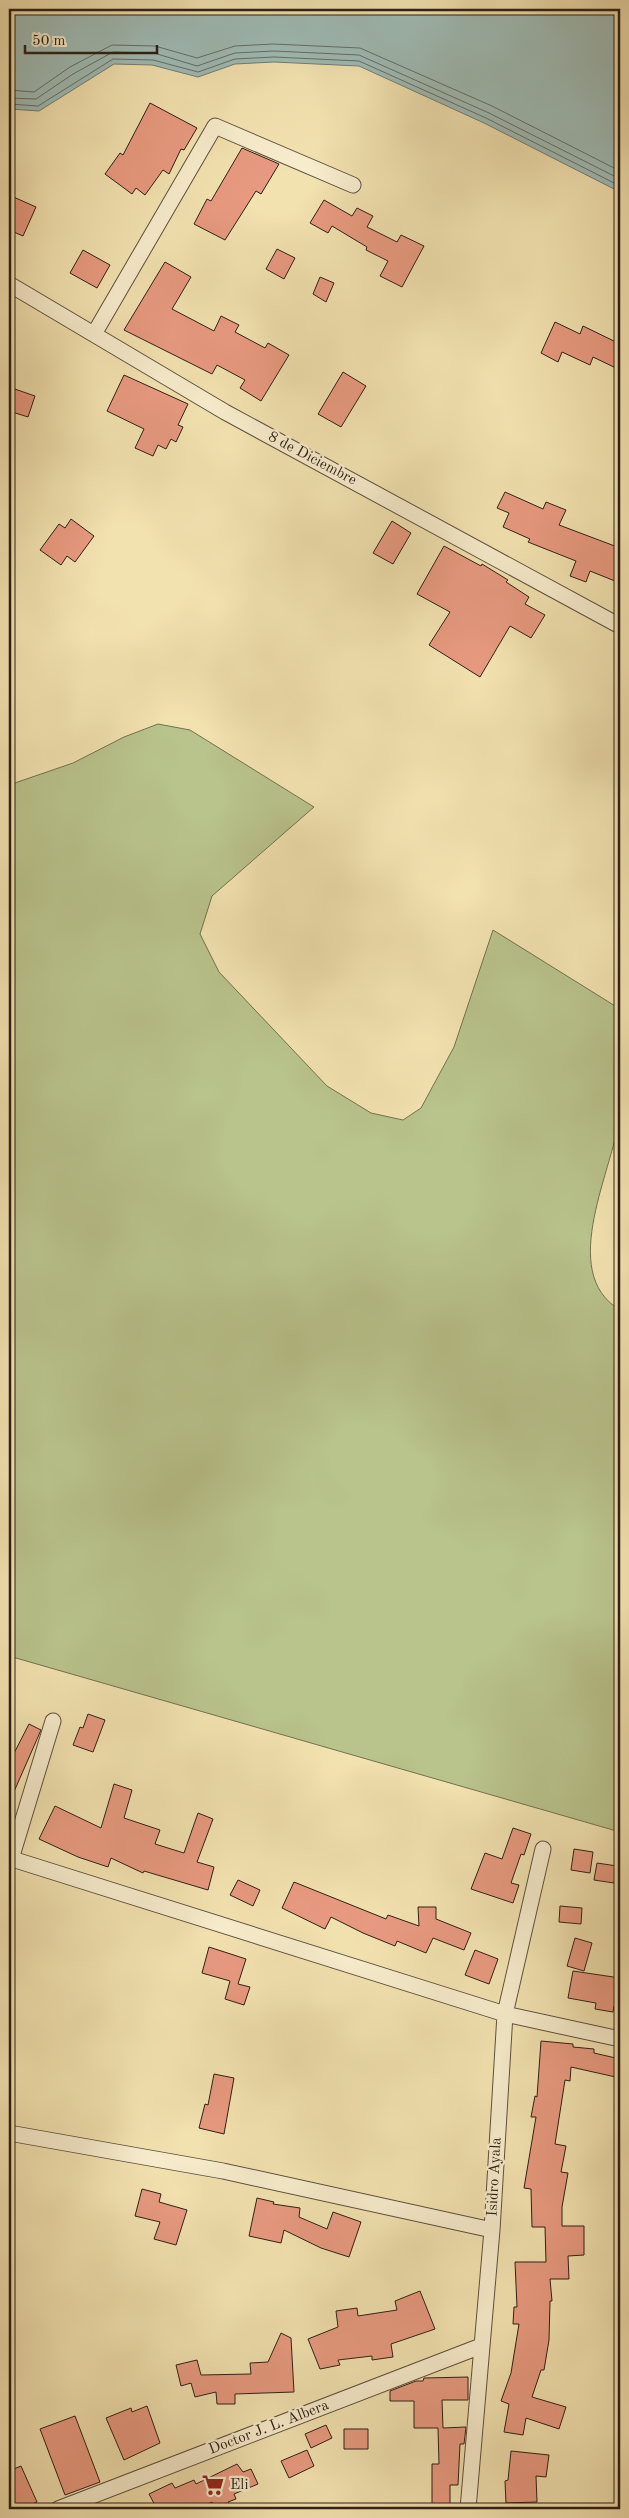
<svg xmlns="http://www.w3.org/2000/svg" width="629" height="2518" font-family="'Old Standard TT',serif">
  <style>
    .green { fill: #b9c38c; stroke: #747150 }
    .water { fill: #9fbcb6; stroke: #727d76 }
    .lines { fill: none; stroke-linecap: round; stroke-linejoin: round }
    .shore { stroke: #666e66; stroke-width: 1 }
    .building { fill: #e89a80; stroke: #2e1f15 }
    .minor-casing { stroke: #5f503c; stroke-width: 17 }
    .minor { stroke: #f7eccc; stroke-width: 15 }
    .labels { text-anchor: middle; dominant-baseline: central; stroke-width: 4.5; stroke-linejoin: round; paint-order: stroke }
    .street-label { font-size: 15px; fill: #2e1f15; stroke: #f7eccc }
    .poi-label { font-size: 15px; fill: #2e1f15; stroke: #f7eccc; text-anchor: start }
  </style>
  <rect width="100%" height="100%" fill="#f2e2b0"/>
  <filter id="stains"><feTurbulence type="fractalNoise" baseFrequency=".004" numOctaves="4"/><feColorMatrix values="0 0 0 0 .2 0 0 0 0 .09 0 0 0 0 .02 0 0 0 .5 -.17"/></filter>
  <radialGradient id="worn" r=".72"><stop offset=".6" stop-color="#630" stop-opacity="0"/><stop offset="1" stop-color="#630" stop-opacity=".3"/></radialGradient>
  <path class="green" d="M158,724L190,730L314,807L212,896L200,934L219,972L327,1086L371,1113L403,1120L421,1108L454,1047L493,930L620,1009C620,1043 623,1079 620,1113C615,1167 556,1272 620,1310V1832L9,1656V785L73,763L124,737Z"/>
  <path class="water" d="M9,9H620V192L484,123L359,66L274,62L235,64L198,77L152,65L114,64L39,111L9,109Z"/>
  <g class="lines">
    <path class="shore" d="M9,90L34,92L70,67L112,45L155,46L197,58L235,46L273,44L360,48L492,106L620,171
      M9,98L36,99L73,74L113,52L154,53L197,66L235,53L274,51L359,55L489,113L620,179
      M9,104L38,106L113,59L153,60L198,72L235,59L274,57L359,61L486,118L620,186"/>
  </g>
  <path class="building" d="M150,103L197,128L184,150L181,149L169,174L163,170L145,195L136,188L132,194L105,174L120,153L123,155Z
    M242,148L279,164L261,194L256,191L225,240L194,224L207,199L211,201Z
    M9,195L36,207L23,236L9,230Z
    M324,200L352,216L357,208L373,216L367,227L397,242L401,235L424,246L402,287L380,276L388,261L366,250L367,247L332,226L328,233L310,223Z
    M277,249L295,258L284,279L266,269Z
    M83,250L110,265L97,288L70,273Z
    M165,262L191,277L172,309L214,331L221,316L239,325L235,332L265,348L268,343L289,355L261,401L240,388L245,380L217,365L212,374L124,330Z
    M320,277L334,283L326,302L313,294Z
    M555,322L580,334L583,326L620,344V370L593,357L590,365L562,352L558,362L541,353Z
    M343,372L366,386L341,427L318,414Z
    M124,375L188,404L178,425L183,427L176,442L171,439L166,449L158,445L153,456L135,448L144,429L107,411Z
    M9,387L35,396L28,417L9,411Z
    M505,492L543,509L546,502L566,510L559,525L620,548V583L590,571L586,582L570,576L576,561L528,542L530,539L503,527L509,513L497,508Z
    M71,519L94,536L75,562L67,556L61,565L40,550L59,524L65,528Z
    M392,521L411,533L393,564L373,553Z
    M444,546L481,566L482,564L508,580L506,582L529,597L525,604L545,615L531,638L510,626L480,677L429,645L450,612L417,594Z
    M88,1714L105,1720L93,1752L73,1745L80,1727L83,1728Z
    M29,1724L41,1730L9,1803V1763Z
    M114,1784L132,1790L124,1818L160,1830L155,1844L184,1853L198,1813L213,1819L197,1862L214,1867L208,1890L144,1871L143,1873L111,1858L108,1867L78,1857L39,1839L55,1806L101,1828Z
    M513,1828L531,1834L524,1855L521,1854L511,1883L519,1885L513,1903L471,1889L485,1853L502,1859Z
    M574,1849L593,1852L590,1873L571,1870Z
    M597,1863L617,1866L614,1883L594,1880Z
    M238,1880L260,1890L253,1906L230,1895Z
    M294,1882L386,1919L388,1915L419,1926L418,1907H436V1919L471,1933L464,1950L433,1938L426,1953L397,1941L395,1946L363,1933L331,1917L325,1929L282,1908Z
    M560,1906L582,1908L581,1924L559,1922Z
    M575,1938L592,1943L584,1971L567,1966Z
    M209,1947L246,1959L238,1984L250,1987L244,2005L225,1999L230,1981L202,1973Z
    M475,1950L498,1959L489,1984L465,1975Z
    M573,1971L620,1978V2008L614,2006L613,2012L595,2009L596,2003L568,1998Z
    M541,2041L573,2044V2047L594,2049V2053L620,2059V2078L571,2067L570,2081L565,2080L555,2144L566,2146L561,2172L568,2173L562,2207V2226H584V2255L568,2256L569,2279H550L552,2301H550L549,2340L544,2370H541L532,2397L566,2407L559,2429L526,2418L523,2435L504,2432L509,2404L501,2401L511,2373L519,2324H513L514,2307H517L515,2262H546L545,2227H532L531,2189L524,2188L536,2117H531L535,2096L537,2097Z
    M214,2074L234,2078L224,2134L199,2128L205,2104L208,2105Z
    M142,2189L161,2194L159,2202L187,2210L176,2245L154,2239L160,2222L135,2216Z
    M257,2198L274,2202L273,2204L300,2208L299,2217L327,2229L333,2212L361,2222L349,2257L321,2248L284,2230L281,2243L249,2236Z
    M420,2291L435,2329L391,2344L393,2357L372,2360V2356L338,2360L340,2365L320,2369L308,2339L338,2327L336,2311L357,2308L358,2316L397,2310L395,2301Z
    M281,2333L291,2338L294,2392L235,2394V2404H217L216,2392L195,2397L191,2383L181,2386L176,2365L197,2360L201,2375L251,2374L250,2363L268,2362Z
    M468,2377V2400H442L443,2428L466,2427L464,2444H460L458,2485H450V2509H432V2464H439L438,2428H414V2401H390V2391L416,2381H423L424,2378Z
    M147,2406L160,2443L124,2460L106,2418L131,2408L132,2412Z
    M75,2416L100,2482L65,2495L40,2429Z
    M326,2425L332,2438L311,2448L305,2434Z
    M344,2429H368V2449H344Z
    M307,2450L314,2466L289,2478L281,2461Z
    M511,2451L549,2455L546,2477L536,2476L537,2502L506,2503L505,2481L508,2480Z
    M237,2464L243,2472L251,2469L258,2484L234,2494L236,2499L228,2502L232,2509H215L212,2502L197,2509H157L149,2494L172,2483L175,2488L194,2480L196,2484Z
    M21,2466L37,2502L22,2509H9V2471Z"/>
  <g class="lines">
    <g class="minor-casing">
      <path id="minor" d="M9,284L225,412L620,626
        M94,334L215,126L353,185
        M9,1858L505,2014L620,2039
        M11,1859L53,1721
        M9,2133L223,2171L492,2230
        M58,2509L481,2346
        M468,2509L492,2230L505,2014L543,1849"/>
    </g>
    <use href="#minor" class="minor"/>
  </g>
  <defs>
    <g id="supermarket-bare" transform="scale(1.725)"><path d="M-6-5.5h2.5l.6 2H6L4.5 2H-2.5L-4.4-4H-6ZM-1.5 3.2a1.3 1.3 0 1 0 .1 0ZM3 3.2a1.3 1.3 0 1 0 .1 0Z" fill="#8f2418" stroke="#f7eccc" stroke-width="2.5" paint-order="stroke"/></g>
  </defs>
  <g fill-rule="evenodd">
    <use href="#supermarket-bare" x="213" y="2485"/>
  </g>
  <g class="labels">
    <g class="street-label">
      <text transform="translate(312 459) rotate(28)">8 de Diciembre</text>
      <text transform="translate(495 2177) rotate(-87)">Isidro Ayala</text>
      <text transform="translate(269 2428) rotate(-21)">Doctor J. L. Albera</text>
    </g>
    <g class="poi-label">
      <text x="230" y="2485">Eli</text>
    </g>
  </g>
  <rect width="629" height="2518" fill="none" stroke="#f2e2b0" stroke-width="30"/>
  <rect x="10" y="10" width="609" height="2498" fill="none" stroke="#2e1f15" stroke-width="2.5"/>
  <rect x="15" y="15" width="599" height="2488" fill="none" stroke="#2e1f15"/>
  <path d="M25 45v8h132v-8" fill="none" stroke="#2e1f15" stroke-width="2.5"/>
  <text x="32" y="45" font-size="15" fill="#2e1f15" stroke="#f7eccc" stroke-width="4" paint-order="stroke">50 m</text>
  <rect width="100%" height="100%" filter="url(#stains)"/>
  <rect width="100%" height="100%" fill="url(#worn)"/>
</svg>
